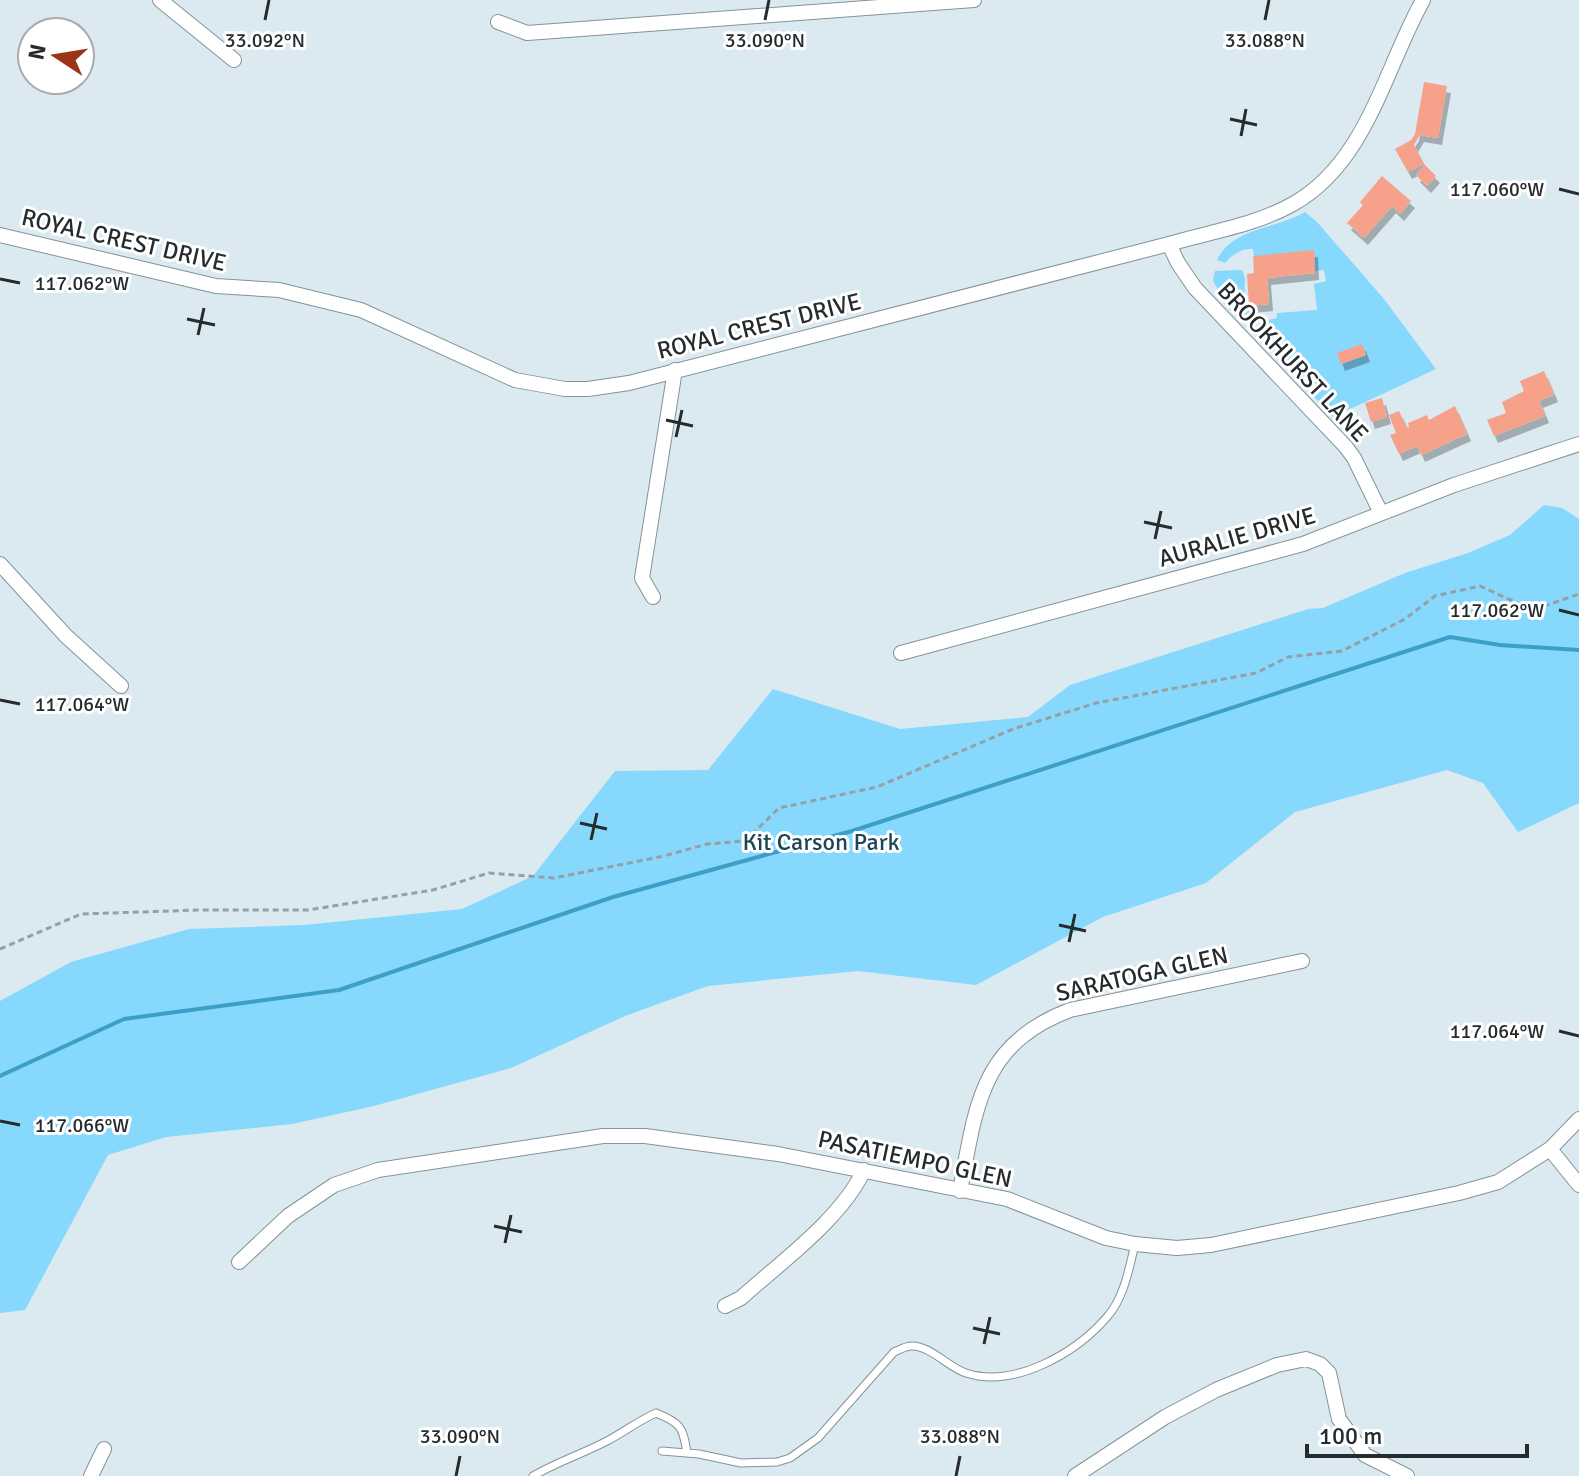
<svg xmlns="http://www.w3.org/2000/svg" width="1579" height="1476" font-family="Signika,sans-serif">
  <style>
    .green { fill: #86d8fc }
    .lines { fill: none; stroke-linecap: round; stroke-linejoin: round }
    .stream { stroke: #3e9fc6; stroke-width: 4 }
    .building { fill: #f6a28b; filter: url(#shadow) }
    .lane-casing { stroke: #859399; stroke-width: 9 }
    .street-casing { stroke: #859399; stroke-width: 16 }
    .path { stroke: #95a0a5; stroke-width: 3; stroke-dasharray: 6 4; stroke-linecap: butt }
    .lane { stroke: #fff; stroke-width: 7 }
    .street { stroke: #fff; stroke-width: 14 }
    .ticks { fill: none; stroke: #262b2e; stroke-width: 3 }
    .labels { text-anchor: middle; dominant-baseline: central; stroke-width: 6; stroke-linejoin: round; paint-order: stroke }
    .street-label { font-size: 24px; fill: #262b2e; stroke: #fff }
    .park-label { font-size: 24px; fill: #1c4556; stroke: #fff }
    .ticks-label { font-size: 20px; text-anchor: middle; fill: #262b2e; stroke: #fff; stroke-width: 6; stroke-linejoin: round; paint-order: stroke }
  </style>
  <defs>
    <filter id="shadow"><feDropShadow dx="4" dy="7" stdDeviation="0" flood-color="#0004"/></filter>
  </defs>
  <rect width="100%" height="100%" fill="#dbe9f0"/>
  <path class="green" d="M1305,212L1317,222L1384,299L1436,369L1333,417L1252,331L1262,322L1277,318V313L1317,310L1314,284L1326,281L1324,270L1314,271L1254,257L1253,249C1241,248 1233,254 1225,263L1217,260C1233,227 1276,229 1305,212Z
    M1242,270L1245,278L1244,308L1251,312L1250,319L1244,323L1224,303L1213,280L1215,271Z
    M1544,505L1562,508L1579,519V803L1518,832L1483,783L1447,770L1295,812L1206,883L1103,917L976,985L858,971L708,986L625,1016L511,1068L374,1106L292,1124L166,1137L108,1155L25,1310L0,1313V1001L71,962L189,929L304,925L462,909L533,876L615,771L708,770L773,689L900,729L1028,717L1070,685L1308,609L1323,608L1405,573L1468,553L1510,535Z"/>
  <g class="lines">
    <path class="stream" d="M0,1076L124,1019L339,990L613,897L852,831L1450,637L1500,645L1579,650"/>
  </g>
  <path class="building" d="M1424,82L1447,86L1438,138L1420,135L1414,145L1424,164L1408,172L1395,149L1411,140L1415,134Z
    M1425,165L1436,176L1427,186L1416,175Z
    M1382,176L1411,201L1400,214L1392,206L1364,238L1347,223L1363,205L1360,202Z
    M1314,250L1315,273L1267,278L1269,304L1249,306L1247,274L1254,273L1253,256Z
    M1362,344L1366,355L1341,364L1337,353Z
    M1544,371L1554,395L1539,401L1545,416L1494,436L1487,420L1506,413L1502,402L1524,391L1520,381Z
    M1382,398L1387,417L1371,422L1365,403Z
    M1455,406L1467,434L1421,455L1417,446L1399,454L1390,435L1396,433L1389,415L1399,411L1407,428L1409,427L1408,423L1427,415L1429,420Z"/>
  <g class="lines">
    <g class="lane-casing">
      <path id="lane" d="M662,1451L699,1454L741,1463L777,1462L790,1458L818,1438L894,1352C899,1350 906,1346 911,1346C930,1345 949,1368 966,1373C1014,1389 1076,1353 1107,1317C1124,1298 1129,1269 1135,1244
        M533,1476C557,1462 582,1454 607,1441C624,1432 638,1421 656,1413C681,1423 683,1427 687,1453"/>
    </g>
    <g class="street-casing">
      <path id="street" d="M160,0L234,60
        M498,22L527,33L974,0
        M0,235L216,286L279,290L361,310L515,380L565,389H588L629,383L1169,244C1210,232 1256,225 1293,204C1367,162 1384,70 1423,0
        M1169,244L1178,263L1195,288L1346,447L1354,458L1381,513
        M0,564L66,636L121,686
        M653,597L642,578L675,370
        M901,653L1303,544L1454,485L1579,444
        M1550,1149L1579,1185
        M960,1191C976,1107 980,1044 1070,1010L1302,961
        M239,1262L288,1216L334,1185L378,1170L603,1136H645L778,1154L1007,1199L1106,1238L1135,1244L1177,1248L1211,1245L1459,1193L1498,1182L1550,1149L1579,1119
        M725,1306L741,1298C781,1262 842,1218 864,1170
        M91,1476L104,1449
        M1075,1476L1165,1417L1216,1390L1277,1365L1306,1359L1320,1364L1329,1373L1339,1419L1365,1455L1407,1476"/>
    </g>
    <path class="path" d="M0,949L81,914L199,910H308L433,890L489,873L554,878L664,856L707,844L745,841L779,808L877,787L1013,729L1096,703L1256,673L1288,657L1342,651L1405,619L1435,596L1480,586L1533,610L1579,594"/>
    <use href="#lane" class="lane"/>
    <use href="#street" class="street"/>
  </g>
  <path class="ticks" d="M265,20L269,0M765,20L769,0M1265,20L1269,0M1230,119L1257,125M1241,136L1246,109M1559,189L1579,194M0,279L20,283M187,319L215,325M198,335L204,308M666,420L693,426M676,437L682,410M1144,522L1172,528M1155,539L1161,511M1559,610L1579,615M0,700L20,704M580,823L607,829M591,840L597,813M1059,925L1086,931M1069,942L1075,914M1559,1031L1579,1036M0,1121L20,1125M494,1226L522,1232M505,1243L511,1215M973,1328L1000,1334M984,1344L990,1317M456,1476L460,1456M956,1476L960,1456"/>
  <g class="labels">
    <g class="street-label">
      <text transform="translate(124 240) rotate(13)">ROYAL CREST DRIVE</text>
      <text transform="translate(759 326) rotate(-14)">ROYAL CREST DRIVE</text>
      <text transform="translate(1293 362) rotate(47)">BROOKHURST LANE</text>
      <text transform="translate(1237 537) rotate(-16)">AURALIE DRIVE</text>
      <text transform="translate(1142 974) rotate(-13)">SARATOGA GLEN</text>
      <text transform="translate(915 1159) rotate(12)">PASATIEMPO GLEN</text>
    </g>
    <g class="park-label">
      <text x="821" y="842">Kit Carson Park</text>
    </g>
  </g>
  <g class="ticks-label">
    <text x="265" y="47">33.092°N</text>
    <text x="765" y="47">33.090°N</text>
    <text x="1265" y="47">33.088°N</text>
    <text x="1497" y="196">117.060°W</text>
    <text x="82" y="290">117.062°W</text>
    <text x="1497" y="617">117.062°W</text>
    <text x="82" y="711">117.064°W</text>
    <text x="1497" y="1038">117.064°W</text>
    <text x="82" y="1132">117.066°W</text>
    <text x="460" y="1443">33.090°N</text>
    <text x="960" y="1443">33.088°N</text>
  </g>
  <g transform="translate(56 56) rotate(282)"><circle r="38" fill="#ffffff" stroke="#a8aaab" stroke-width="2"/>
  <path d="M0-6L14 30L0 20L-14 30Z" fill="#9c3418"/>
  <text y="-12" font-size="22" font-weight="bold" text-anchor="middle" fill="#262b2e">N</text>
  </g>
  <path d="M1307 1444v12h220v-12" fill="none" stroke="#262b2e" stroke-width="4"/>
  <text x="1319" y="1444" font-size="24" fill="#262b2e" stroke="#ffffff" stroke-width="6" paint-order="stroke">100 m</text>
</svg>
